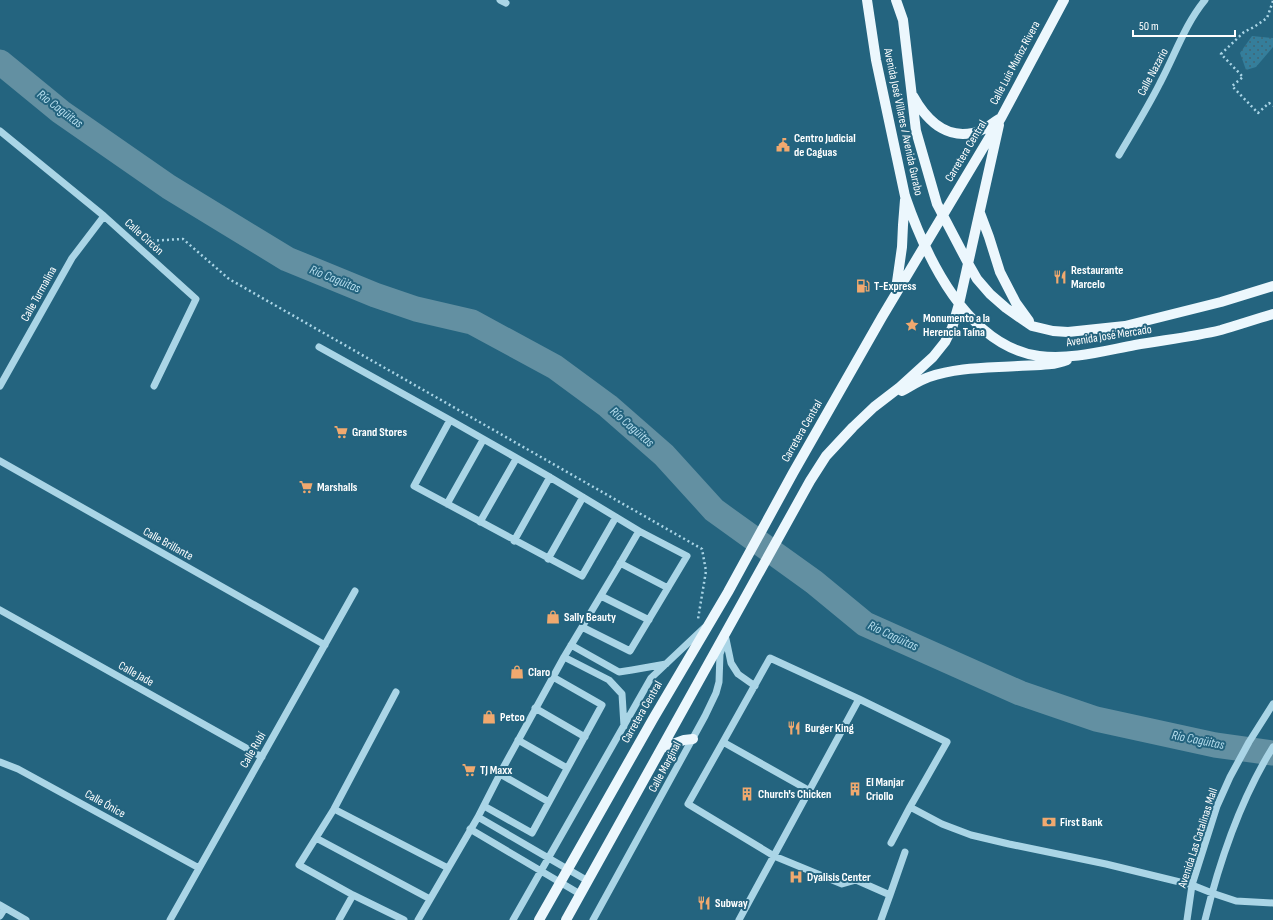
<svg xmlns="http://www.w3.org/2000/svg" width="1273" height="920" font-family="'Sofia Sans Condensed',sans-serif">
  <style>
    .park { fill: url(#park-dots) }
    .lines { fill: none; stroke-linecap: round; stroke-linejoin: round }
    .river { stroke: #6390a2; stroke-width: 25 }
    .path { stroke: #aad5e6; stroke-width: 2.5; stroke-dasharray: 2 3; stroke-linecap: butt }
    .minor { stroke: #aad5e6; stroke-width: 7 }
    .major { stroke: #ecf7fd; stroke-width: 10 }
    .labels { text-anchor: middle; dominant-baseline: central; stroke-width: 4; stroke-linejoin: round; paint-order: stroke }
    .street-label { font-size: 12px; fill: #fff; stroke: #24647f }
    .poi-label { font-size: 12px; font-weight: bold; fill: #fff; stroke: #24647f; text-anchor: start }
    .water-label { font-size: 13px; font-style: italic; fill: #b6deee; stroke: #24647f }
  </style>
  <defs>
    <pattern id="park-dots" width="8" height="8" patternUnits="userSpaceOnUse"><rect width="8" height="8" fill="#357e9b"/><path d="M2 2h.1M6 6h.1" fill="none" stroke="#406574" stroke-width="1.8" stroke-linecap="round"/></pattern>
  </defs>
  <rect width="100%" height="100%" fill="#24647f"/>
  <path class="park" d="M1252,36L1273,38V47L1256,67L1246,70L1240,53Z"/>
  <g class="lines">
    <path class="river" d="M0,62L61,112L169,187L287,259L375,295L416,309L472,322L555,367L608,406L664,455L714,510L814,582L865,624L1020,693L1096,719L1215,745L1273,753"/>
    <path class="path" d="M1273,1L1267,18L1254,27L1244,32L1221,54L1243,77L1232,86L1258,113L1269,103L1273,106
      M147,241L183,239L229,279L702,549L706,571L698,619"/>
    <path class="minor" d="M500,0L506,3
      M0,131L104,216L196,299L154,386
      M1119,155C1133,131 1148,107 1160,83C1175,55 1185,24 1205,0
      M319,347L450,420L548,476L639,531L618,567L564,657L503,768L478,817L418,920
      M0,386L72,258L104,216
      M450,420L414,486L582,576L616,517
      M0,461L325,645
      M447,504L483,440
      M480,522L516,459
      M514,541L550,477
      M548,559L583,497
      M620,563L668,588
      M601,596L649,620
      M0,610L262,757
      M582,627L630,651L687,556L639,531
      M726,639L731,663L738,674L755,686
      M571,645L619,672L632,670L666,664
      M564,657L609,680L622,694L624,726
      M535,708L585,737
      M518,740L567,768
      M723,742L770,658L859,699L947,742L910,807L942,824L971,835L1009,844L1106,864L1192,885L1212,893L1236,901L1273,903
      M0,762L18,769L199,868
      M500,774L549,802
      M810,791L723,742L688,804L774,856L842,884L856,880L890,895L905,852
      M484,806L532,833L602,705L553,677
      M334,809L448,868
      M478,817L588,881
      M470,829L580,894
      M316,838L430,899
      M891,843L910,807
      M353,895L299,865L334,809L396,692
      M0,905L26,920
      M0,916L5,908
      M170,920L355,591
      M339,920L353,895L404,920
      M513,920L651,678L704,628
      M593,920L705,716L716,693L719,682L720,654L723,646
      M739,920L859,699
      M881,920L890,895
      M1187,920L1192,885L1217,806L1230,777L1249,742L1273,704
      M1205,920C1220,859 1240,800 1273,747"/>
    <path class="major" d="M867,0L876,60L905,196C926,257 967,346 1039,356C1071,360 1103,351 1135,345C1163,340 1193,337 1221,330C1238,325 1256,319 1273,314
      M896,0L903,20L916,131L937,204L969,265L977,279L990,294L1006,308L1032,326L1053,331L1068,332L1125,326L1221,302L1273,286
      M913,96C928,123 951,144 984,129C989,126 994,122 999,119
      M980,213L989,237L1000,272L1016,303L1029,321
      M896,289L902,247L903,225L905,200
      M902,391C911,386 920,380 929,377C957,367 989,368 1018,366C1034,365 1052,366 1067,360
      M662,748L684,740L693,739
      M539,920L653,719L728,592L793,473L882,317L1001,118L1064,0
      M566,920L810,481L826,456L853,427L874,407L900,387L933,357L945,342L952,328L959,304L999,125"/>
  </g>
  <defs>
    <g id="civic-bare" transform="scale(1.08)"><path d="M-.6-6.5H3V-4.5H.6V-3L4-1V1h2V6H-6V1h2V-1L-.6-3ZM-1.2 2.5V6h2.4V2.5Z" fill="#f0a96f" stroke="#24647f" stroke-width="2.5" paint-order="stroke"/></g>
    <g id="restaurant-bare" transform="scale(1.08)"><path d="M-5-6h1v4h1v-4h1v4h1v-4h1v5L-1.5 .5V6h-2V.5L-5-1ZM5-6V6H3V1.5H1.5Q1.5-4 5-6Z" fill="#f0a96f" stroke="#24647f" stroke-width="2.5" paint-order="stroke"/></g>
    <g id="fuel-bare" transform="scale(1.08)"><path d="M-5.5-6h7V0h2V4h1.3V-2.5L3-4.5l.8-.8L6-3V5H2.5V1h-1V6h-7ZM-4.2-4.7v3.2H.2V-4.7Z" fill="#f0a96f" stroke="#24647f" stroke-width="2.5" paint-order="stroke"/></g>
    <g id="sight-bare" transform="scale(1.08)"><path d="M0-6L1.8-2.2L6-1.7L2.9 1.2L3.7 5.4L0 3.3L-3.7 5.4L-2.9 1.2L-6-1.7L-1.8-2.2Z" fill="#f0a96f" stroke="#24647f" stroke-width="2.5" paint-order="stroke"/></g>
    <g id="supermarket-bare" transform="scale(1.08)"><path d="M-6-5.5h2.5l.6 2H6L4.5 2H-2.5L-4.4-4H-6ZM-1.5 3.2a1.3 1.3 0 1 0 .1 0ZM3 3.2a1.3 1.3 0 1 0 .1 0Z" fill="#f0a96f" stroke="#24647f" stroke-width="2.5" paint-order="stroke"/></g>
    <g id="shop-bare" transform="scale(1.08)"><path d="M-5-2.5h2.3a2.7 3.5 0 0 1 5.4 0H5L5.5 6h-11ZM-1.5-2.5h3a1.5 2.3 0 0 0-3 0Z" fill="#f0a96f" stroke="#24647f" stroke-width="2.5" paint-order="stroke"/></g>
    <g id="building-bare" transform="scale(1.08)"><path d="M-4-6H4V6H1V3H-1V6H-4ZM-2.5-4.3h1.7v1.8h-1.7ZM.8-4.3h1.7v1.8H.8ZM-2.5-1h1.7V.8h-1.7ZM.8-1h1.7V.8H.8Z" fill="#f0a96f" stroke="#24647f" stroke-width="2.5" paint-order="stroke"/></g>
    <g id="bank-bare" transform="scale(1.08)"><path d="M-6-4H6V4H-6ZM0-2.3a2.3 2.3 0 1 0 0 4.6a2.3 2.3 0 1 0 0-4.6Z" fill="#f0a96f" stroke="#24647f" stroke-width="2.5" paint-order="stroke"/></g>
    <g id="hospital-bare" transform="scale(1.08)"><path d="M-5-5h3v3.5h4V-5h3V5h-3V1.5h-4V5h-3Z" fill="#f0a96f" stroke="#24647f" stroke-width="2.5" paint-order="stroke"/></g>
  </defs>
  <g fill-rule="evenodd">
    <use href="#civic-bare" x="783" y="145"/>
    <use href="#restaurant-bare" x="1060" y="277"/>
    <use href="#fuel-bare" x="863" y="286"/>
    <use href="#sight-bare" x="912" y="325"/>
    <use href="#supermarket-bare" x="341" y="432"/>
    <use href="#supermarket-bare" x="306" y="487"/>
    <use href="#shop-bare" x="553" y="617"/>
    <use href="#shop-bare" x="517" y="672"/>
    <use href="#shop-bare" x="489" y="717"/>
    <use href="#restaurant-bare" x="794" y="728"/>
    <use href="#supermarket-bare" x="469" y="770"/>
    <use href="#building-bare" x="855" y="789"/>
    <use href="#building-bare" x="747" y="794"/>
    <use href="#bank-bare" x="1049" y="822"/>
    <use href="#hospital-bare" x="796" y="877"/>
    <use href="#restaurant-bare" x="704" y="903"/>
  </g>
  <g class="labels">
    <g class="street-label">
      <text transform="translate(1015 63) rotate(-62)">Calle Luis Muñoz Rivera</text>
      <text transform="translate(1153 72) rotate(-62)">Calle Nazario</text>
      <text transform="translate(903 122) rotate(78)">Avenida José Villares / Avenida Gurabo</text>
      <text transform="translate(966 151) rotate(-59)">Carretera Central</text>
      <text transform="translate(144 237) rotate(42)">Calle Circón</text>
      <text transform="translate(39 294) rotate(-61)">Calle Turmalina</text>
      <text transform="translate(1109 336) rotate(-9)">Avenida José Mercado</text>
      <text transform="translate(802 431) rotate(-60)">Carretera Central</text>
      <text transform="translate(168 544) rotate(29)">Calle Brillante</text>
      <text transform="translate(136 674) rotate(29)">Calle Jade</text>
      <text transform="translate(642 712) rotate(-60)">Carretera Central</text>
      <text transform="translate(253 750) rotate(-60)">Calle Rubí</text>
      <text transform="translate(665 767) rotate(-62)">Calle Marginal</text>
      <text transform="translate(105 804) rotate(29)">Calle Ónice</text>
      <text transform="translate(1198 838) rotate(-72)">Avenida Las Catalinas Mall</text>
    </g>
    <g class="poi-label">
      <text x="794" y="138">Centro Judicial<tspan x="794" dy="14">de Caguas</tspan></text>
      <text x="1071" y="270">Restaurante<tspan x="1071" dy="14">Marcelo</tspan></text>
      <text x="874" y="286">T-Express</text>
      <text x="923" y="318">Monumento a la<tspan x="923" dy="14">Herencia Taína</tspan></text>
      <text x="352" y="432">Grand Stores</text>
      <text x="317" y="487">Marshalls</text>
      <text x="564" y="617">Sally Beauty</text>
      <text x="528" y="672">Claro</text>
      <text x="500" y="717">Petco</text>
      <text x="805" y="728">Burger King</text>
      <text x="480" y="770">TJ Maxx</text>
      <text x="866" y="782">El Manjar<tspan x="866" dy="14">Criollo</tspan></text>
      <text x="758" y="794">Church's Chicken</text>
      <text x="1060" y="822">First Bank</text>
      <text x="807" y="877">Dyalisis Center</text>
      <text x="715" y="903">Subway</text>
    </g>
    <g class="water-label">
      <text transform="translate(60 109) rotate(37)">Río Cagüitas</text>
      <text transform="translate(335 279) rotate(22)">Río Cagüitas</text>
      <text transform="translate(632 427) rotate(41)">Río Cagüitas</text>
      <text transform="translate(893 636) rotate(25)">Río Cagüitas</text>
      <text transform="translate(1198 740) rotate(11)">Río Cagüitas</text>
    </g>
  </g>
  <path d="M1133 30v6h102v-6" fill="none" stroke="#ffffff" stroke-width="2"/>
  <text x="1139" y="30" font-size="12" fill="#ffffff" stroke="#24647f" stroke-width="3" paint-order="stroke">50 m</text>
</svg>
